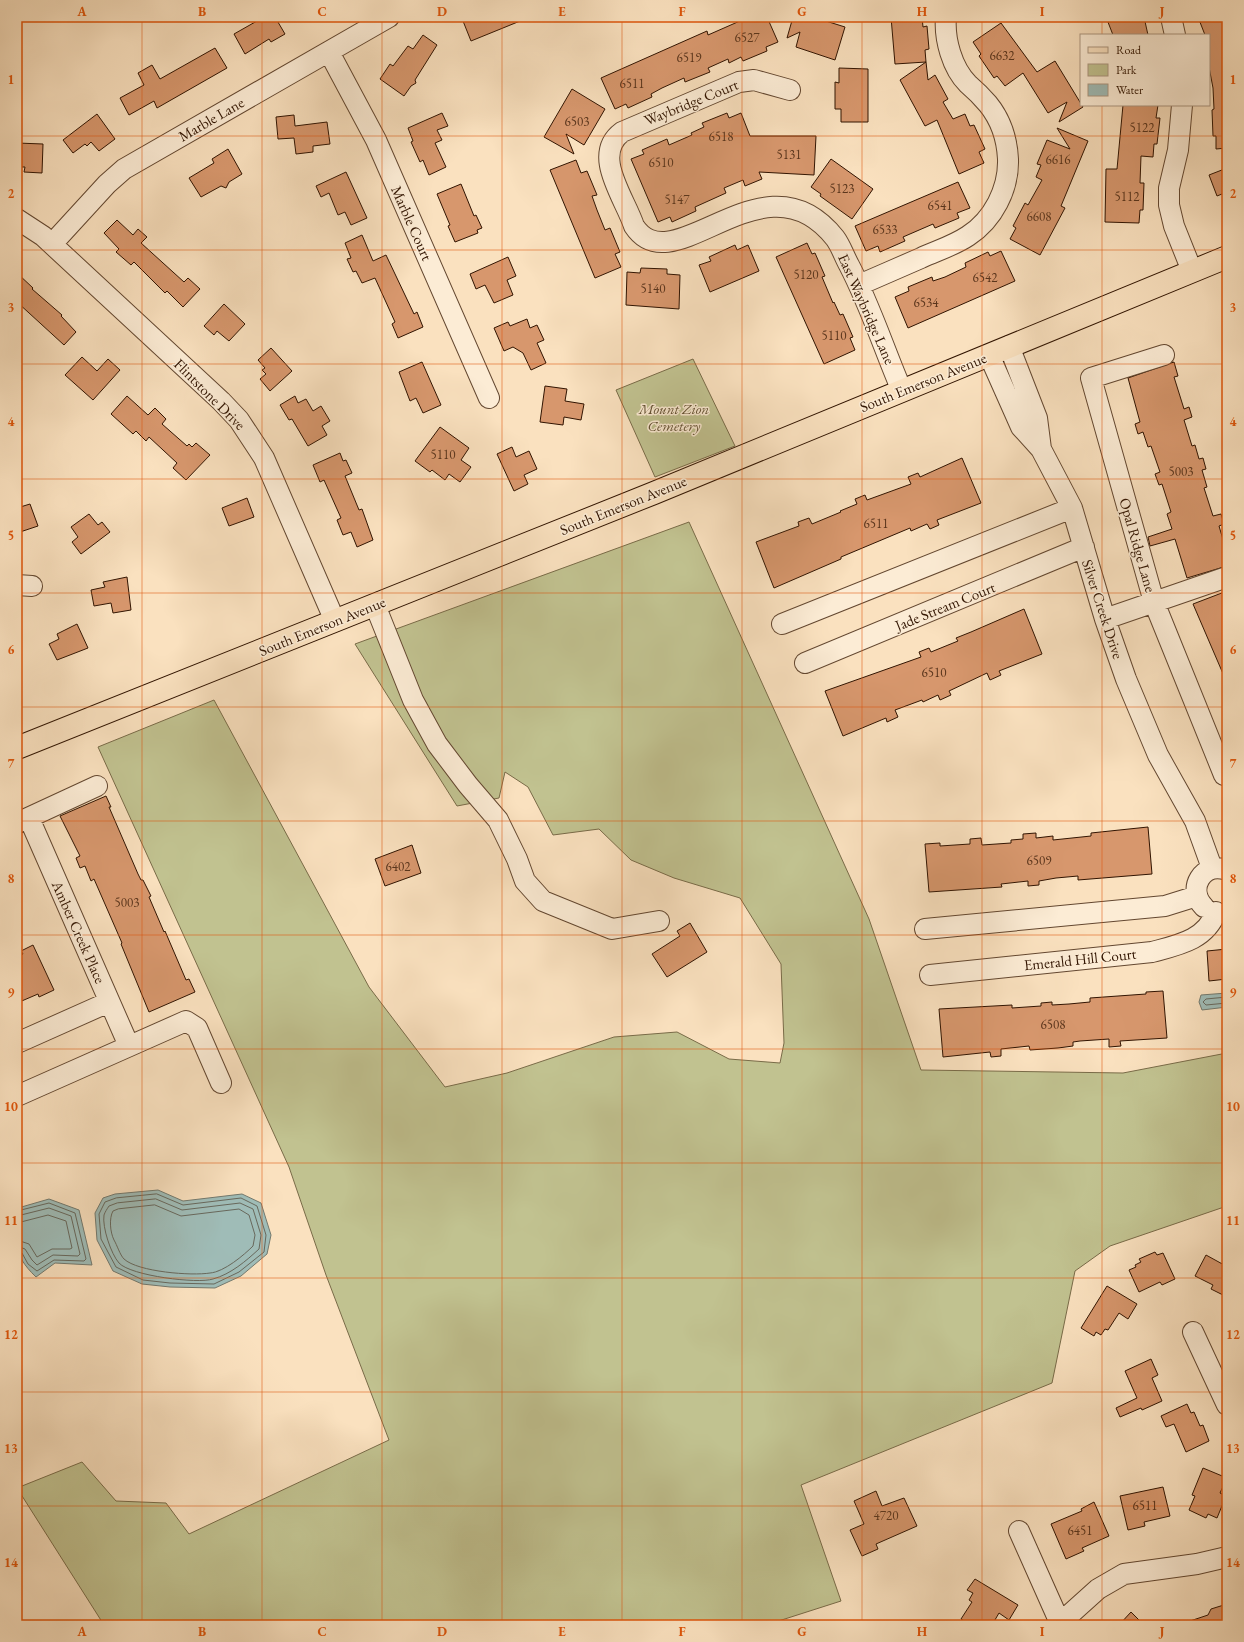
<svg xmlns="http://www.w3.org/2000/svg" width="1244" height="1642" font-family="'EB Garamond',serif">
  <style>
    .green { fill: #c1c290; stroke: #796b48 }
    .water { fill: #9fbcb7; stroke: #73796e }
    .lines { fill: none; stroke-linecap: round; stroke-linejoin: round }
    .shore { stroke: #68685c; stroke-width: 1 }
    .building { fill: #d7976d; stroke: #311401 }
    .minor-casing { stroke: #634730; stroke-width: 22 }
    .major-casing { stroke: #311401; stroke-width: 24 }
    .minor { stroke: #fcecd5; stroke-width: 20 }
    .major { stroke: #fae1bf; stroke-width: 22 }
    .grid { fill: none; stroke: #df560b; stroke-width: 1; stroke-opacity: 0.55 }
    .labels { text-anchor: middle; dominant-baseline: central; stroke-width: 3; stroke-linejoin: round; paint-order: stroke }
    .number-label { font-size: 13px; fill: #5a351c }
    .street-label { font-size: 15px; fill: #311401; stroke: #fcecd5 }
    .park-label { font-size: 15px; font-style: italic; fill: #635133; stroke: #fcecd5 }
    .neatline { fill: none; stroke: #df560b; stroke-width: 1.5 }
    .grid-label { font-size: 13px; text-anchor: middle; font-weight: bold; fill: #df560b }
  </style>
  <rect width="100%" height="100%" fill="#fae1bf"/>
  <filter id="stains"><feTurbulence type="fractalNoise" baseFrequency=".005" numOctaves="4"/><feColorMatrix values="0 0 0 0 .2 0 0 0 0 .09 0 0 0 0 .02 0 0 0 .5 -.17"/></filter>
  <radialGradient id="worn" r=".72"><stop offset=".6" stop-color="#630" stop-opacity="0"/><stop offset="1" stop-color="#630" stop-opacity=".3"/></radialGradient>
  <path class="green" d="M693,359L735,446L655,477L616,390Z
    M689,522L869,919L921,1070L1123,1073L1227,1053V1206L1110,1246L1075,1271L1052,1383L801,1485L841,1601L766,1625H104L17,1488L82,1462L116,1501L166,1503L189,1534L389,1440L326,1275L289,1167L98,747L214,700L369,987L445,1087L507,1073L614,1037L677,1032L729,1059L780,1063L784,1043L781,964L740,898L674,878L631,860L599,829L553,835L528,787L505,772L499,798L457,806L355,644Z"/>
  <path class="water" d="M1227,993V1007L1202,1010L1199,1002L1201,995Z
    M158,1190L183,1201L242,1194L261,1203L271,1235L267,1254L241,1276L215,1288L170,1287L142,1284L113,1271L97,1240L95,1213L103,1198L115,1194Z
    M49,1199L79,1210L92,1265L55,1263L36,1277C11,1253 17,1242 17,1210L18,1208Z"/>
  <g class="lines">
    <path class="shore" d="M1227,997L1206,999L1203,1002L1206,1005L1227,1003
      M157,1194L183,1205L241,1198L257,1206L266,1235L264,1252L239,1272L214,1284L170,1283L143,1280L116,1267L101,1239L99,1214L105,1202L116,1198Z
      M156,1199L182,1210L240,1203L253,1209L261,1235L259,1249C246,1261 231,1274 213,1279C198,1284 131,1276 119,1263C111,1254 102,1227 104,1215C105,1212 107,1209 109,1206L117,1203Z
      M155,1205L181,1216L239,1209L249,1215L255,1235L253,1246C244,1255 224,1272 210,1273C192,1276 138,1272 124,1259C120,1255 117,1245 114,1240C110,1232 109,1218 113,1211L118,1209Z
      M17,1211L49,1203L75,1213L86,1259L84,1261L54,1260L37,1271L28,1264L22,1253L17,1251
      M17,1216L49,1208L71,1216L80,1254L78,1256L53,1255L37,1265L32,1260L25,1249L17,1246
      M17,1223L48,1215L66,1221L72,1248L70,1249H52L37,1257L29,1244L17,1240"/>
  </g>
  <path class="building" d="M264,17H275L285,34L271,42L269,39L245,54L234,34Z
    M473,17H530L471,41L463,21Z
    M749,17H767L778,42L766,47L767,51L743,61L741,57L729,63L728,59L708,68L710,72L685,82L684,78L662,88L651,94L652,97L628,108L626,104L615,109L601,78L707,31L708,35Z
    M793,17H813L845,27L835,60L796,47L800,32L787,38Z
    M891,17H922L923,27L927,26L929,49L925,50L926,62L895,64Z
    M1106,17H1144L1148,35H1113Z
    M1198,17H1227V148L1216,149V136H1213L1212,110L1214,109L1213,88L1209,67V35H1205Z
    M1001,23L1037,72L1055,61L1083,107L1059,122L1067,102L1048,113L1023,73L1005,86L997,76L994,78L979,56L981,54L973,42Z
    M423,35L437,45L415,80L416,83L411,86L404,96L380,79L390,64L393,66L408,46L413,49Z
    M215,48L227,68L157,108L154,101L129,115L120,98L144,85L138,73L152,65L160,79Z
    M926,62L928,80L935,75L948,99L943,102L953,119L965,114L970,126L974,125L985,149L979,152L984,163L959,174L937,120L925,126L900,80Z
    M839,68L868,69V122H841V109H835V82L839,83Z
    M572,89L605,109L584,145L566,134L574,154L544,137Z
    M1123,105H1158L1156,118H1160L1157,144H1154L1153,157L1141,156L1140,183H1144L1143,210H1140L1139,223L1105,222L1106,169H1117Z
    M442,113L448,126L437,130L442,140L435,143L446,167L429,175L423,160L420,162L411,142L413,141L408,128Z
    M727,113L729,118L741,113L750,136H816L814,175L759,172L762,179L745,186L743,180L724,188L726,193L695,207L696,211L672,222L670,217L658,222L631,159L644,154L642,150L667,139L669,145L692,135L691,133L704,127L702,123Z
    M97,114L115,139L99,151L91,142L87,146L85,144L73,153L63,140Z
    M294,115L295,126L327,122L330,144L313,146V152L296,154L294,138L278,139L276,117Z
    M1057,128L1088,141L1061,206L1065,208L1040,255L1010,239L1016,228L1013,226L1025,203L1028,205L1042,180L1036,177L1041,165L1037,164L1047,140L1070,149Z
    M17,143L43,144L42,173L24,172L25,167H17Z
    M228,149L242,174L229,182L226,188L221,186L201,197L189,178L214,163L212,159Z
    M831,159L873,189L852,219L820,196L821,194L811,187Z
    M576,160L581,173L587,171L597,195L592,196L597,210L605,230L610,228L620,252L615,254L621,267L595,278L550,170Z
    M1227,168V192L1217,196L1209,175Z
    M346,172L367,218L351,225L345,212L338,215L329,193L321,197L316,186Z
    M958,182L970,208L957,213L959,218L935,228L933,224L903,237L905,241L880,252L878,246L866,251L855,226Z
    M461,184L474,216L476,215L482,228L477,230L478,233L455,242L448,226L450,225L437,194Z
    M117,220L133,235L138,229L147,237L141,243L184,282L188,278L200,289L183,307L167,291L165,293L134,262L131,265L116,252L119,249L104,233Z
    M362,235L373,261L386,255L414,314L417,312L423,327L398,338L392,324L395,322L375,278L362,283L356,271L353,272L347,259L351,258L345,243Z
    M807,243L812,254L815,253L825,276L822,277L833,303L834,302L840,315L843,314L853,337L850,338L855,350L824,364L776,257Z
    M735,245L737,250L748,245L759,271L710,292L699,265L711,261L709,257Z
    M1001,251L1015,281L908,328L895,297L909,291L908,287L932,277L933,281L945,277L966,267L965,263L988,252L990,256Z
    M508,257L516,276L507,280L513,295L494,303L485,285L476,289L470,274Z
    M641,268L667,269V274L680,275L679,309L626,305L627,272L640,273Z
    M17,273L33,288L32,289L62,315L61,316L76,332L64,345L17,302Z
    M224,304L245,324L229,341L217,331L214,335L204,326Z
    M527,319L530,328L537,325L544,340L537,343L546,363L531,370L523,353L513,347L504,351L494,328L508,322L510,326Z
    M271,348L292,371L270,391L260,379L266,374L262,370L265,368L258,360Z
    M82,357L97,371L108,359L120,370L93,400L65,375Z
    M422,362L441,405L423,413L416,398L410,401L399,372Z
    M1174,362L1178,376L1174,377L1184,409L1189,407L1192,417L1184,420L1192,446L1195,445L1199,459L1203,458L1206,469L1202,470L1207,487L1204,488L1213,516L1221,514L1224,524L1219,526L1227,553V566L1187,578L1175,539L1150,546L1148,537L1172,529L1167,514L1171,512L1162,484L1159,485L1155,474L1160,472L1151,446L1148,447L1143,432L1138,434L1135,424L1140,422L1128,378Z
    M545,386L567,389L565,401L584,404L581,420L564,417L563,425L540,422Z
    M127,396L148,415L155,408L166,419L162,424L187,446L189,444L192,447L196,443L210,455L186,480L173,468L177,463L149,437L146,441L136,431L133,434L111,414Z
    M295,396L298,403L306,399L313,411L321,406L330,421L322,426L327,435L308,446L292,419L289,420L280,405Z
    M440,427L469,448L461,460L471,467L460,482L449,474L445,480L432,470L430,472L415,461Z
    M512,447L516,457L529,451L537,469L524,475L528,484L514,491L497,454Z
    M340,453L343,461L346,460L352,473L345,476L359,510L362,509L373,540L357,547L351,532L343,535L337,520L341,518L324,480L320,482L313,465Z
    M962,458L981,503L937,520L939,525L930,529L927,524L911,531L910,528L841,557V559L774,588L756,542L799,526L798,522L809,518L812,524L841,512L840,511L857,504L855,499L865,495L867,500L911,484L908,477L918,473L920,477Z
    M247,498L254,517L229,526L222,508Z
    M30,504L38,526L17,533V508Z
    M89,514L98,525L102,522L110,532L81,554L72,542L78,537L71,527Z
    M127,577L131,610L113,613L111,603L94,606L91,590L105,587L103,582Z
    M1227,591V683L1193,604Z
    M1024,609L1042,654L999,671L1001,675L990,680L987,673L949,691L951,695L940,700L938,695L923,702L922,700L895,710L898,717L887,722L886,718L843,736L825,691L921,657L919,652L929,648L931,652L958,641L956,638L971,632Z
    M77,624L88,648L57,660L49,644L59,639L57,634Z
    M106,796L111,807H109L138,874L141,880H143L151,896L149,897L164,932L165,931L186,980L189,979L195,992L149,1012L121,944L122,943L94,879L91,881L85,866L80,868L76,858L80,856L60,816Z
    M1148,827L1152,874L1078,880V876L1056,878L1039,881V885L1028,886V881L1001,884L1002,887L929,892L925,844L940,843V846L970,844V839L981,838L982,845L1011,843V840L1023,839V834L1036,833V838L1053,836V840L1091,836V833Z
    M412,845L421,873L385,886L375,859Z
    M690,923L707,952L667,977L652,954L680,936L677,931Z
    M33,945L54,990L39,997L38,994L17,1003V957L23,954L21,951Z
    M1227,949V979L1209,981L1207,951Z
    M1163,991L1167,1038L1120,1041L1121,1046L1109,1047V1039L1080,1041L1073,1042V1046L1058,1048L1030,1050L1029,1046L1001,1049V1056L991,1057L990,1052L943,1057L939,1009L1012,1005V1008L1041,1006V1003L1052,1002V1005L1069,1004L1090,1002V998L1146,994V992Z
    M1155,1252L1157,1255L1163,1253L1175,1279L1162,1285L1160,1282L1139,1292L1129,1270L1136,1267L1135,1265L1141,1262L1139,1259Z
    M1206,1255L1226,1266L1223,1273L1227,1275V1297L1211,1289L1213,1285L1195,1276Z
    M1107,1286L1137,1304L1128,1319L1119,1313L1108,1330L1105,1329L1101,1335L1096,1332L1094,1336L1081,1328Z
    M1151,1359L1158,1375L1152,1378L1162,1401L1142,1410L1141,1408L1120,1417L1116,1408L1137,1398L1125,1371Z
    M1187,1404L1191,1413L1194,1412L1200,1426L1203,1425L1209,1441L1186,1452L1174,1424L1166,1427L1161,1416Z
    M1203,1468L1227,1478L1220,1493L1226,1496L1217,1518L1208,1514L1206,1518L1189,1510L1195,1496L1192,1495Z
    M1163,1487L1170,1516L1144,1522L1145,1526L1128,1530L1120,1496Z
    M876,1491L882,1506L904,1498L917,1526L876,1544L878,1549L862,1556L850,1530L864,1524L854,1501Z
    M1094,1502L1109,1536L1082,1548L1084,1551L1066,1559L1051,1524L1082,1511L1081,1509Z
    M975,1579L1018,1605L1009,1620L999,1613L992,1625H971L961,1619L972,1602L969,1600L973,1593L967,1590Z
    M1227,1604V1625H1184V1623L1208,1615L1211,1609Z
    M1131,1612L1144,1625H1119Z"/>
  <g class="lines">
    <g class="minor-casing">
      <path id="minor" d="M1171,17L1175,35
        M329,52L376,140L489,398
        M790,90L754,80L739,82L622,132C591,155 625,198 634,226C674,287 764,148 835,238C841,246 844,256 849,265C870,305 884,349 902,391
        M1182,105L1178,150L1169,188V205L1174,226L1192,271
        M17,219L43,236L221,401L239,420L264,458L335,621
        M52,244L107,184L124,169L389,17
        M859,285C880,276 900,267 921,258C936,251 953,246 968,236C993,220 1009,189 1008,159C1007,139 1001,120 988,104C982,97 975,90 968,84C952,68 944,39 946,17
        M1009,346L1037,418L1041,449
        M989,355L1021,427L1041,449L1072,508L1105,619L1126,679L1158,755L1195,821L1212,868
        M1164,355L1091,378L1154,602L1224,775L1227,774
        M17,585L32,586
        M375,605L413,700L437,744L468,785L498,820L517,859L525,881L543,901L612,929L659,921
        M1105,619L1227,577
        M782,624L1072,508
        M805,663L1084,547
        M29,818L129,1046
        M17,823L97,786
        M1204,907C1186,889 1203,861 1227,870
        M925,929L1165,906L1197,896
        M930,975L1152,952C1178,945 1206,940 1216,912
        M17,1043L109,1002
        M17,1096L186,1021L197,1028L221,1083
        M1193,1332L1227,1405
        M1019,1531L1060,1623
        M1058,1625L1098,1589L1124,1574L1197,1564L1227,1557"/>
    </g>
    <g class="major-casing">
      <path id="major" d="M17,748L654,493L1227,257"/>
    </g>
    <use href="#minor" class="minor"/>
    <use href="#major" class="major"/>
  </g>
  <path class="grid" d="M142,17V1625M262,17V1625M382,17V1625M502,17V1625M622,17V1625M742,17V1625M862,17V1625M982,17V1625M1102,17V35M1102,105V1625M17,136H1227M17,250H1227M17,364H1227M17,479H1227M17,593H1227M17,707H1227M17,821H1227M17,935H1227M17,1049H1227M17,1163H1227M17,1278H1227M17,1392H1227M17,1506H1227"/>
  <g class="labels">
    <g class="number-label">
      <text x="747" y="37">6527</text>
      <text x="1002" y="55">6632</text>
      <text x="689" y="57">6519</text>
      <text x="632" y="83">6511</text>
      <text x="577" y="121">6503</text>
      <text x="1142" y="127">5122</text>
      <text x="721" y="136">6518</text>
      <text x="789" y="154">5131</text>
      <text x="1058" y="159">6616</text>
      <text x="661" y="162">6510</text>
      <text x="842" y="188">5123</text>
      <text x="1127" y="196">5112</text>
      <text x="677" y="199">5147</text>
      <text x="940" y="205">6541</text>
      <text x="1039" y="216">6608</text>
      <text x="885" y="229">6533</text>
      <text x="806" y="274">5120</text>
      <text x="985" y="277">6542</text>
      <text x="653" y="288">5140</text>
      <text x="926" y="302">6534</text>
      <text x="834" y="335">5110</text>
      <text x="443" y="454">5110</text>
      <text x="1181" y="471">5003</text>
      <text x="876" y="523">6511</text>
      <text x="934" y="672">6510</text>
      <text x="1039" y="860">6509</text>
      <text x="398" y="866">6402</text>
      <text x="127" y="902">5003</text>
      <text x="1053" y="1024">6508</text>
      <text x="1145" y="1505">6511</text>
      <text x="886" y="1515">4720</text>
      <text x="1080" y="1530">6451</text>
    </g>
    <g class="street-label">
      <text transform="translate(691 102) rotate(-22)">Waybridge Court</text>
      <text transform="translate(211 119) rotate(-30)">Marble Lane</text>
      <text transform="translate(412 223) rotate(66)">Marble Court</text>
      <text transform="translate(867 309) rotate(66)">East Waybridge Lane</text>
      <text transform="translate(923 382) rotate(-22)">South Emerson Avenue</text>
      <text transform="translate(210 394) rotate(45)">Flintstone Drive</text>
      <text transform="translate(623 505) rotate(-22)">South Emerson Avenue</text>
      <text transform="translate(1138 545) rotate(74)">Opal Ridge Lane</text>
      <text transform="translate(945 606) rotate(-22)">Jade Stream Court</text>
      <text transform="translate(1103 609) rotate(72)">Silver Creek Drive</text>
      <text transform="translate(322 626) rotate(-22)">South Emerson Avenue</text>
      <text transform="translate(79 932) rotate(66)">Amber Creek Place</text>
      <text transform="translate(1080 959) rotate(-6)">Emerald Hill Court</text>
    </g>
    <g class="park-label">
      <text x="674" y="408">Mount Zion<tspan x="674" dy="17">Cemetery</tspan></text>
    </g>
  </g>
  <rect width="1244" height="1642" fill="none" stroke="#fae1bf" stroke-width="44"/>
  <rect x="1080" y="34" width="130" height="72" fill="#fcecd5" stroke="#ab9680"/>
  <rect x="1088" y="47" width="20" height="6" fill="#fae1bf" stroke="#ab9680"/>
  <text x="1116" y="54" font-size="12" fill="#311401">Road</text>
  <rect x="1088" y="64" width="20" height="12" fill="#c1c290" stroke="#ab9680"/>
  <text x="1116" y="74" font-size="12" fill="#311401">Park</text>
  <rect x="1088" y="84" width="20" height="12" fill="#9fbcb7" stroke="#ab9680"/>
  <text x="1116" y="94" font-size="12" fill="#311401">Water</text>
  <rect x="22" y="22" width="1200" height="1598" class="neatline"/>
  <g class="grid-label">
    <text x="82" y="16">A</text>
    <text x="202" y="16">B</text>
    <text x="322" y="16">C</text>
    <text x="442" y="16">D</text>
    <text x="562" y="16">E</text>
    <text x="682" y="16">F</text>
    <text x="802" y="16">G</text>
    <text x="922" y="16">H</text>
    <text x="1042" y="16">I</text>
    <text x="1162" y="16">J</text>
    <text x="11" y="84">1</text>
    <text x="1233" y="84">1</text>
    <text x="11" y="198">2</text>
    <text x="1233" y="198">2</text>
    <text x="11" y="312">3</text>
    <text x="1233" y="312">3</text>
    <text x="11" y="426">4</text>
    <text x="1233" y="426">4</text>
    <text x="11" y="540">5</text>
    <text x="1233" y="540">5</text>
    <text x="11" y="654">6</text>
    <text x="1233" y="654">6</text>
    <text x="11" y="768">7</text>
    <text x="1233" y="768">7</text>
    <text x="11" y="883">8</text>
    <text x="1233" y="883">8</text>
    <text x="11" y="997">9</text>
    <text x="1233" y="997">9</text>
    <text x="11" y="1111">10</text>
    <text x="1233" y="1111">10</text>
    <text x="11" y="1225">11</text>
    <text x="1233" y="1225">11</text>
    <text x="11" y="1339">12</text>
    <text x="1233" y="1339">12</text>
    <text x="11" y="1453">13</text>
    <text x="1233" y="1453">13</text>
    <text x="11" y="1567">14</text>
    <text x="1233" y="1567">14</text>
    <text x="82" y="1636">A</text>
    <text x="202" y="1636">B</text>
    <text x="322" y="1636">C</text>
    <text x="442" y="1636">D</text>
    <text x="562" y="1636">E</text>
    <text x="682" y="1636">F</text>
    <text x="802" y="1636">G</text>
    <text x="922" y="1636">H</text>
    <text x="1042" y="1636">I</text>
    <text x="1162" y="1636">J</text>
  </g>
  <rect width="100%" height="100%" filter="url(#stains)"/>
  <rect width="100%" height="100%" fill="url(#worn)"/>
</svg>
